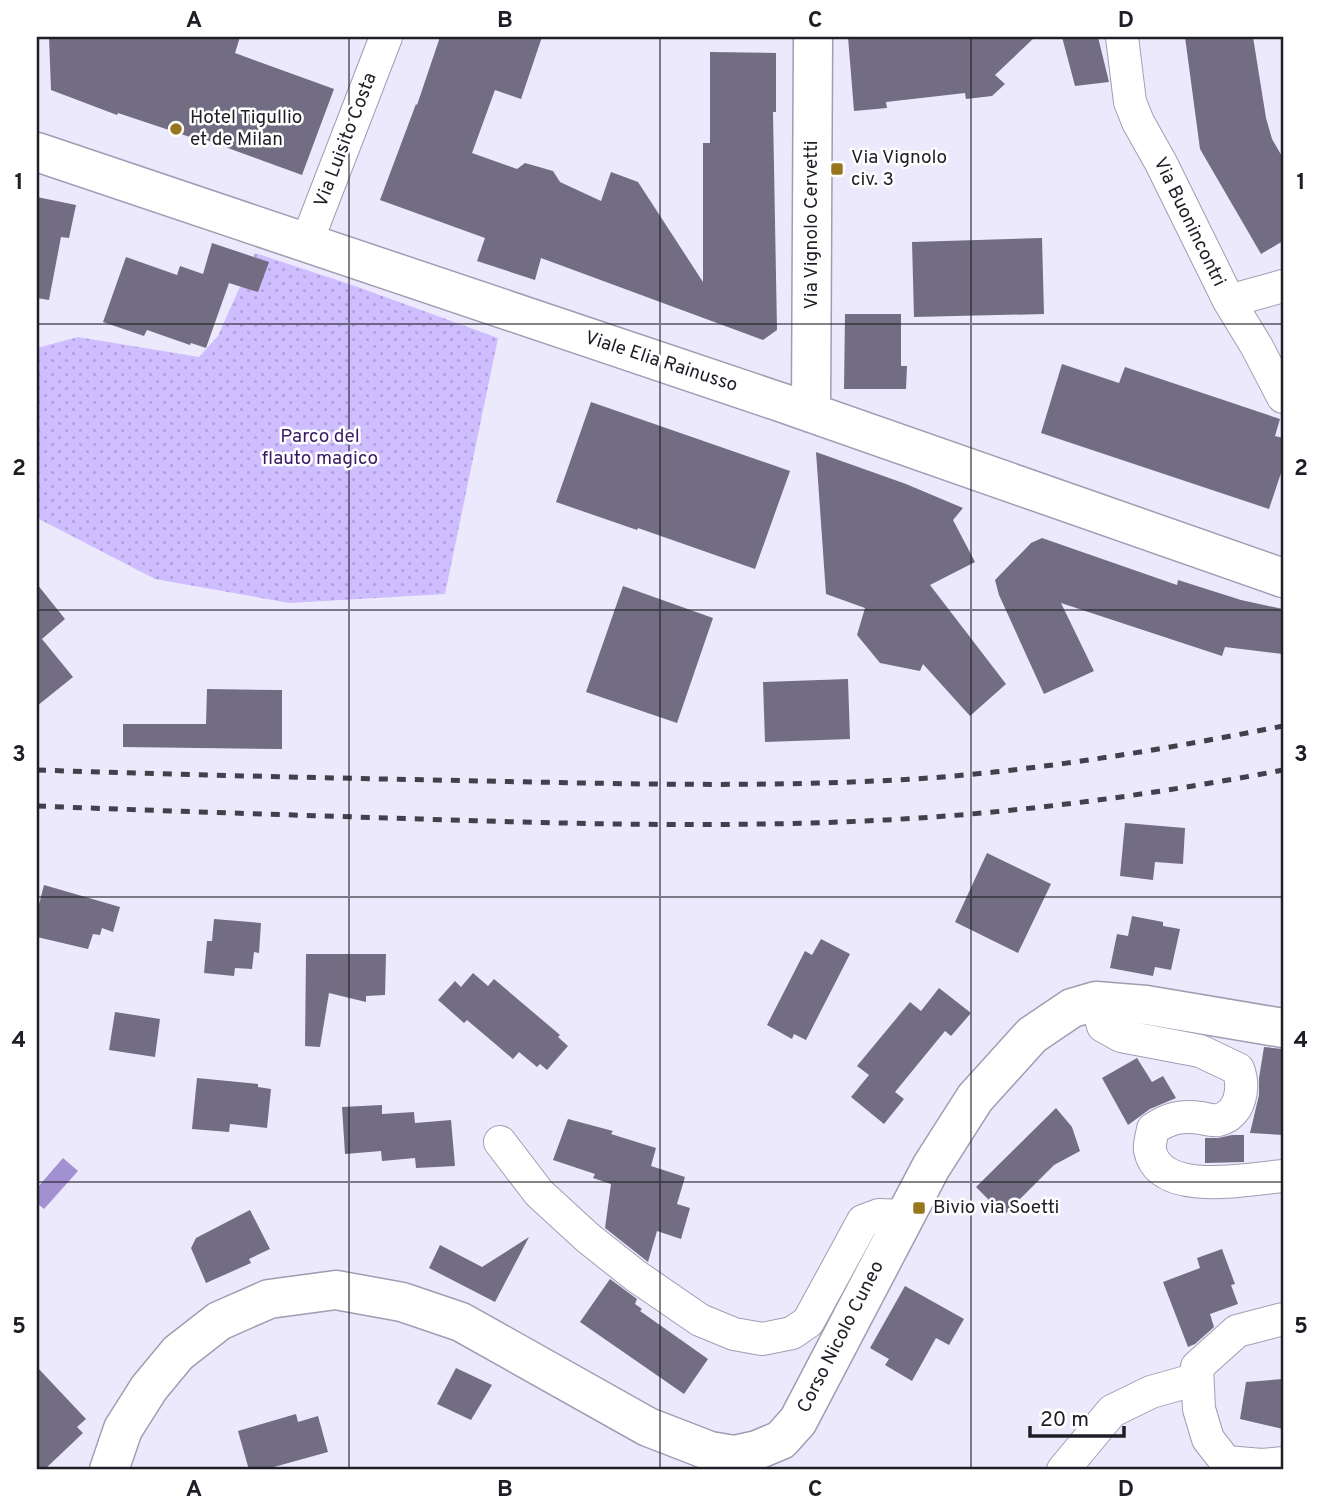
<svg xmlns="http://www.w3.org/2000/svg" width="1320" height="1507" font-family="Overpass,sans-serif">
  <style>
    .park { fill: url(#park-dots) }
    .water { fill: #a291d1 }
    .building { fill: #726d82 }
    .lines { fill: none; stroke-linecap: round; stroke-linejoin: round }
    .street-casing { stroke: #a19cb2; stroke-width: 34 }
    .secondary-casing { stroke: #a19cb2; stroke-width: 41 }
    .street { stroke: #fff; stroke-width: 32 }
    .secondary { stroke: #fff; stroke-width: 38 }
    .rail { stroke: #42404a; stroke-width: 5; stroke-dasharray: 9 9; stroke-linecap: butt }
    .grid { fill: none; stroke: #1f1d25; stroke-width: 2; stroke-opacity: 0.55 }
    .poi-dot { fill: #97761f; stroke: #fff; stroke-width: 2.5 }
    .labels { text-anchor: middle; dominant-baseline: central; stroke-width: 5; stroke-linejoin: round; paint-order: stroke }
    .poi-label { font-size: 19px; fill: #1f1d25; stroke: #fff; text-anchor: start }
    .street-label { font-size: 19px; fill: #1f1d25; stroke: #fff }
    .park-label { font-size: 19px; fill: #381a66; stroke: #fff }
    .neatline { fill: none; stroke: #1f1d25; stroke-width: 2.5 }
    .grid-label { font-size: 23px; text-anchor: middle; font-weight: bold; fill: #1f1d25 }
  </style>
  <defs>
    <pattern id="park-dots" width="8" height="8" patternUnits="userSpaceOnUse" patternTransform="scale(1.75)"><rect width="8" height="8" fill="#cebdff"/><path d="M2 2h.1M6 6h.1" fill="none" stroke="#b0a2da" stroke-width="1.8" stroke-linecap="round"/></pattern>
  </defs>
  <rect width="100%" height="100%" fill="#ede9fc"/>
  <path class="park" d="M255,253L355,286L498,338L445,594L289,603L155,579L37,518V348L78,337L199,357L218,336Z"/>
  <path class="water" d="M63,1158L78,1171L44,1209L37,1203V1188Z"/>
  <path class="building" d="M49,37H240L235,53L334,89L302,175L206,140L205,142L118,113L117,115L51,90Z
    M440,37H542L521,99L495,90L472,153L517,169L525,163L553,171L560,182L601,201L611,172L638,182L703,282V143H710V52L776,53V112H773L777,330L763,340L541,258L535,280L477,261L485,238L380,200L416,104L417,105Z
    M848,37H1035L995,75L1005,84L992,96L966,99L965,93L886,102L887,108L854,111Z
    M1062,37H1098L1109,82L1075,86Z
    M1185,37H1253L1266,118L1272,139L1283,158V241L1261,254L1200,149Z
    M37,197L76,205L69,238L61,237L49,300L37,298Z
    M1042,238L1044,314L914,317L912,242Z
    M212,243L269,262L258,292L229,283L206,348L191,343L190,345L147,330L144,336L103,322L126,257L177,275L180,266L203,274Z
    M845,314H901V366H907L906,389H844Z
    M1062,364L1119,383L1125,367L1280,419L1275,436L1283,438V467L1269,509L1041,433Z
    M591,402L790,471L755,569L638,528L637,530L556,502Z
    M816,452L906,484L963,508L953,520L975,562L930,585L1006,684L970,716L923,664L920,671L880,663L857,635L865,608L826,594Z
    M1042,538L1177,585L1178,580L1241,600L1283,609V654L1225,647L1222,656L1061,603L1094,671L1044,694L999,595L995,580L1031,543Z
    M37,584L65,619L42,639L73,677L37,706Z
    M623,586L713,618L677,723L586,692Z
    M848,679L850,739L765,742L763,682Z
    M207,689L282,690V749L123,747V724H206Z
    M1125,823L1185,828L1183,864L1155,862L1153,880L1120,876Z
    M987,853L1051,884L1018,953L955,922Z
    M44,885L120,907L113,932L102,928L100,935L93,934L88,949L37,937V912Z
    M1132,916L1163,922V926L1180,929L1171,970L1155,967L1153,976L1110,968L1117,934L1128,936Z
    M214,919L261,923L259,953L254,952L252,969L235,968L234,976L204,973L207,941H212Z
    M821,939L850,954L806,1040L794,1034L792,1039L767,1025L805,951L812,955Z
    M306,954H386L385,995L366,996V1002L329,993L320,1047L305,1046Z
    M473,973L488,986L494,979L560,1035L558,1037L568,1046L547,1070L540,1064L537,1067L519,1052L513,1059L467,1020L464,1023L438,1000L455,981L461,987Z
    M939,988L971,1013L951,1036L945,1031L895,1092L904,1099L884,1124L851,1097L869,1075L857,1066L910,1002L921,1011Z
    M115,1012L160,1019L155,1057L109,1050Z
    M1264,1047L1283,1049V1135L1250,1133L1259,1095V1078Z
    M1137,1058L1152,1082L1163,1076L1176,1098L1150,1109L1128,1125L1102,1078Z
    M197,1078L258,1084V1087L271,1089L267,1128L230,1124L229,1132L192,1129Z
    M382,1105V1114L414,1112L415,1123L451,1120L455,1166L416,1168L415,1158L382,1161L381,1151L345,1154L342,1107Z
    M1056,1108L1072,1127L1080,1151L1054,1165L1004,1215L976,1187Z
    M568,1119L613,1131L611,1134L656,1148L651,1166L685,1177L677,1204L690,1208L681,1239L657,1231L648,1262L605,1228L611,1184L593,1178L595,1174L553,1160Z
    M1232,1135H1244V1162L1205,1163V1138H1218Z
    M250,1210L270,1249L249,1259L251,1263L206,1283L191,1248L196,1238Z
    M529,1237L495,1302L429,1268L440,1245L482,1267Z
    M1222,1249L1235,1284L1231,1285L1238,1304L1210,1314L1214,1327L1195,1344L1188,1347L1163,1282L1200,1268L1197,1258Z
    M610,1279L637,1299L635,1304L642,1309L640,1311L708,1359L684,1394L580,1322Z
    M905,1286L964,1319L949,1345L936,1338L912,1381L885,1365L889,1359L870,1348Z
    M37,1367L86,1419L77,1427L83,1433L44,1470H37Z
    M456,1368L492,1385L471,1420L437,1404Z
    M1283,1379V1429L1240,1419L1246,1382Z
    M296,1414L298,1422L318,1416L328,1452L263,1470H249L238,1431Z"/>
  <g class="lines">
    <g class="street-casing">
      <path id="street" d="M1122,37L1130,102L1138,122L1161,163L1229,301L1257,347L1283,397
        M306,244L386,37
        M1229,301L1283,286
        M1096,1001L1103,1026L1121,1036L1200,1051L1238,1069C1245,1087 1241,1115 1218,1120C1213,1121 1206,1119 1201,1118C1182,1115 1169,1118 1153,1129C1152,1135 1149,1144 1150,1150C1159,1198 1249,1179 1283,1176
        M500,1142L539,1193L588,1238L636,1276L700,1320L734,1334L762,1339L792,1333L808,1322L863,1221L879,1215L903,1216
        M1283,1319L1237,1331L1197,1367L1199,1409L1208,1439L1226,1462L1262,1465L1283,1463
        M1063,1470L1112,1411L1151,1392L1197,1379"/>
    </g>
    <g class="secondary-casing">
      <path id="secondary" d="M37,152L783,403L1283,578
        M811,413L813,37
        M109,1470L123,1429L149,1388L178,1353L219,1321L269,1299L336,1290L402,1302L461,1322L648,1427L710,1451L734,1455L757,1450L781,1440L798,1421L931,1167L975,1098L1032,1035L1072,1008L1096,1001L1146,1005L1283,1028"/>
    </g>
    <use href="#street" class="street"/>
    <use href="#secondary" class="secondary"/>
    <path class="rail" d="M37,770C185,775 334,778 483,781C632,784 780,788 929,778C1048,769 1166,749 1283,726
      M37,806C164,811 292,815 420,819C575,824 730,828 885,820C1018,813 1152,795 1283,770"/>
  </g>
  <path class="grid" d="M349,37V1470M660,37V1470M971,37V1470M37,324H1283M37,610H1283M37,897H1283M37,1182H1283"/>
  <g class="poi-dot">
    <circle cx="176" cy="129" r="7"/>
    <rect x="830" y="162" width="14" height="14" rx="3.5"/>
    <rect x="912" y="1201" width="14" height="14" rx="3.5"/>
  </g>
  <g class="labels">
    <g class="poi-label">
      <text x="190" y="118">Hotel Tigullio<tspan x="190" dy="22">et de Milan</tspan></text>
      <text x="851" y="158">Via Vignolo<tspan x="851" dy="22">civ. 3</tspan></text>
      <text x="933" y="1208">Bivio via Soetti</text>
    </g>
    <g class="street-label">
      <text transform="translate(346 140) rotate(-69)">Via Luisito Costa</text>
      <text transform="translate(1189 222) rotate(64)">Via Buonincontri</text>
      <text transform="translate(812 225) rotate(-90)">Via Vignolo Cervetti</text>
      <text transform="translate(661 362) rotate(18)">Viale Elia Rainusso</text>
      <text transform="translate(841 1337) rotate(-63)">Corso Nicolo Cuneo</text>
    </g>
    <g class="park-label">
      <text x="320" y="437">Parco del<tspan x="320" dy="22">flauto magico</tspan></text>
    </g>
  </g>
  <rect width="1320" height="1507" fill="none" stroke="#ffffff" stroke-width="77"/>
  <path d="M1030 1426v10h94v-10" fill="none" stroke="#1f1d25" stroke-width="3.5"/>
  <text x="1040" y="1426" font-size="21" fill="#1f1d25" stroke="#ffffff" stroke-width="5" paint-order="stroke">20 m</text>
  <rect x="38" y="38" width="1244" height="1430" class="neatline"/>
  <g class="grid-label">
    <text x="194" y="27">A</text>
    <text x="505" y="27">B</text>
    <text x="815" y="27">C</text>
    <text x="1126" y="27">D</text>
    <text x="19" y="189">1</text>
    <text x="1301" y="189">1</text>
    <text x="19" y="475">2</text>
    <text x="1301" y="475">2</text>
    <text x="19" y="761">3</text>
    <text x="1301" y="761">3</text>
    <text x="19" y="1047">4</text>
    <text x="1301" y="1047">4</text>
    <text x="19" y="1333">5</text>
    <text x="1301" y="1333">5</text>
    <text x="194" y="1496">A</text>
    <text x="505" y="1496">B</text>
    <text x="815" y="1496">C</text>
    <text x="1126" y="1496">D</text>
  </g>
</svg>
